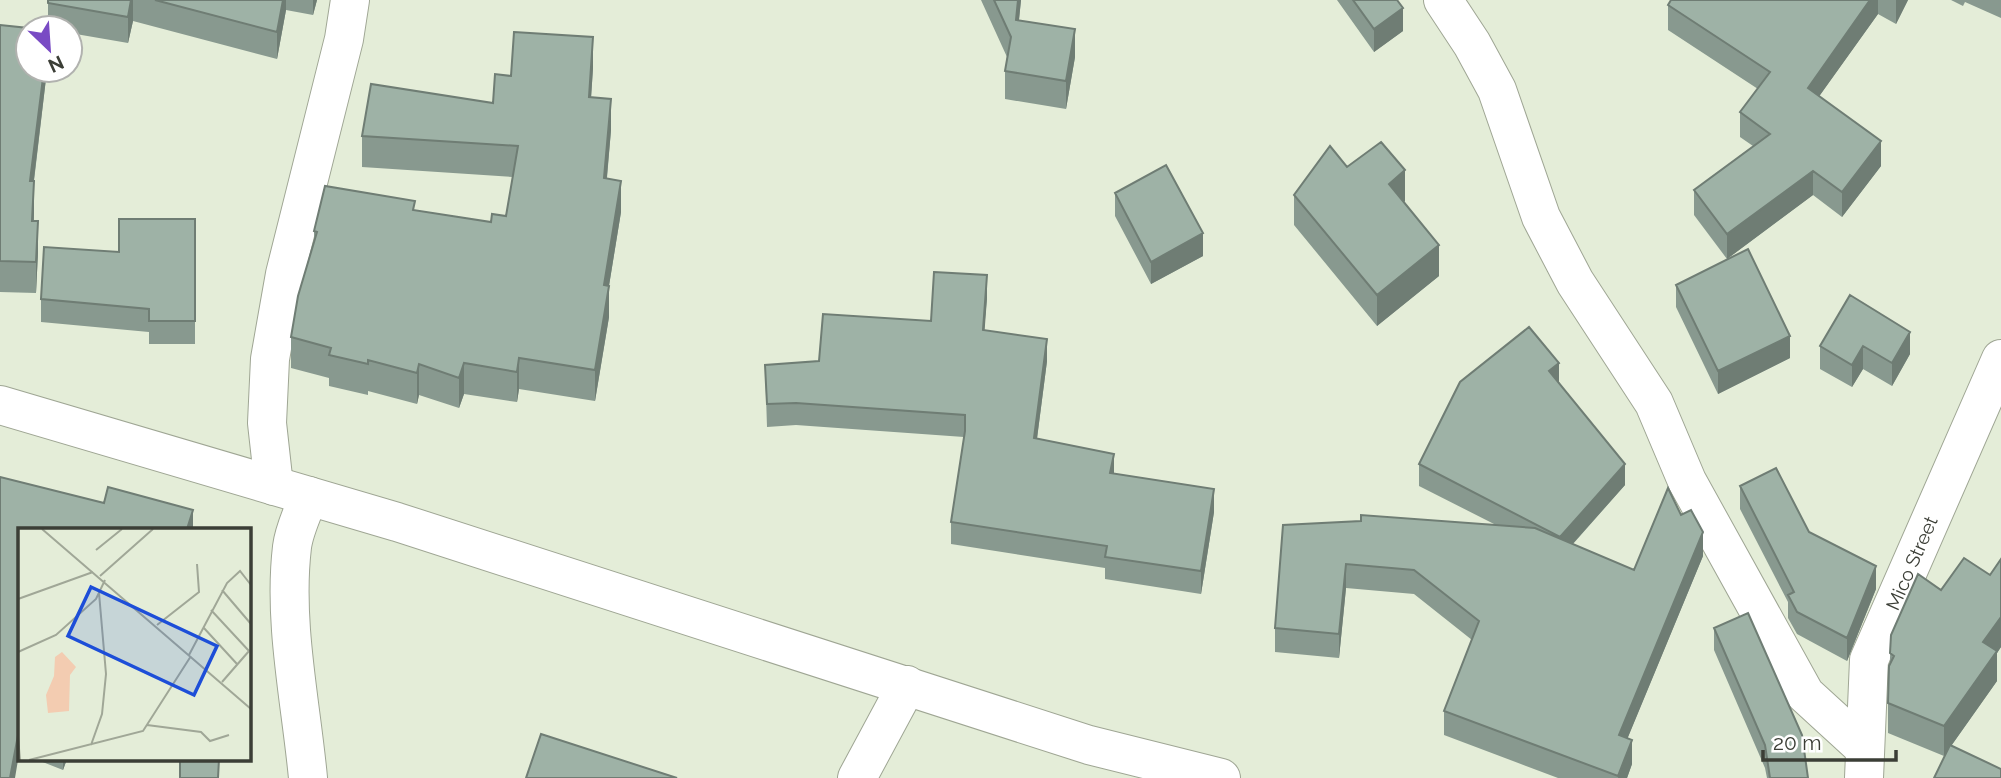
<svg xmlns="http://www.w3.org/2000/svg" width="2001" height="778" font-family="Raleway,sans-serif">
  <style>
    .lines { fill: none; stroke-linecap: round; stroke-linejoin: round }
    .minor-casing { stroke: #9fa694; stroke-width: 40 }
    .minor { stroke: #fff; stroke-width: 38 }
    .wall { fill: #88998f }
    .shaded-wall { fill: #6f7d74 }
    .building { fill: #9eb2a6; stroke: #6f7d74; stroke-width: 2 }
    .labels { text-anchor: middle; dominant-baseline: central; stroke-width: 7; stroke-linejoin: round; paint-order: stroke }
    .street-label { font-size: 19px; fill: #3b3e36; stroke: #fff }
    .inset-road { fill: none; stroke: #a0a797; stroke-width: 2 }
    .view { fill: #1d4ed8; fill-opacity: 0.15; stroke: #1d4ed8; stroke-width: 3.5 }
    .inset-edge { fill: none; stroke: #3b3e36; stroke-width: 3.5 }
  </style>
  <rect width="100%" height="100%" fill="#e4edd8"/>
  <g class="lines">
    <g class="minor-casing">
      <g id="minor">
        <path d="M1443,0L1472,44L1497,90L1541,217L1575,282L1654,403L1687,481L1805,694L1864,748"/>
        <path d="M0,405L397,522L1089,745L1221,778"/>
        <path d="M274,486L267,423L270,359L285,274L344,39L350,0"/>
        <path d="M308,778C301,703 283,623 292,547C294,530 303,512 309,496"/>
        <path d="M857,778L907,685"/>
        <path id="s1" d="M1864,778L1869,660L2001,359"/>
      </g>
    </g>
    <use href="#minor" class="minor"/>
  </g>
  <path class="wall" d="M48,0H317L313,15L286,10L277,59L133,21L128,43L70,33V28H48Z
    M981,0H1021L1019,20L1075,57L1066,109L1005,99V71L1007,57Z
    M1337,0H1397L1403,31L1374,52Z
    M1671,0H1908L1896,24L1878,14L1819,96L1881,166L1842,217L1813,195L1727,259L1694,215V190L1753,146L1740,137V112L1758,89L1668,30V5Z
    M1951,0H2001V18L1965,2L1963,6Z
    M0,25L47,70L34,181V221L38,252L36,293L0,292Z
    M593,68L591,98L611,130L607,178L621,212L609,286V317L595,401L519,389L517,402L464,394L459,408L419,395L417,404L368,391V395L329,386V378L291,368V337L314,241V231L415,210L491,222L506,216L513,177L362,167V136L493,103L511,76Z
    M1347,167L1405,201L1404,202L1439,276L1377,326L1294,225V195Z
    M1115,193L1203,256L1151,284L1115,216Z
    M195,219V344H149V332L41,322V299L119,252Z
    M1676,285L1790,358L1718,394L1676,307Z
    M987,298L984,330L1047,361L1037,439L1114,474L1214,512L1201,594L1105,579V568L951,544V522L964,437L796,425L767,427L765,365L819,361L931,321Z
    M1910,332V354L1892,386L1863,369L1852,387L1820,369V346Z
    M1559,382L1625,485L1573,544L1634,570L1681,515L1703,556L1627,739L1632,764L1627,778H1558L1444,735V711L1472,640L1414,594L1346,588L1339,658L1275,652V628L1283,525H1496L1419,486V464Z
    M1740,486L1809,532L1876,589L1847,661L1797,634L1788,618V602L1740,509Z
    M2001,559V647L1997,653V681L1944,756L1888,733V703L1891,635L1941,590L1990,575Z
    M1714,628L1808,778H1767L1765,768L1714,650Z
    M35,759H67L63,770Z"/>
  <path class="shaded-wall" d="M131,0H133V21L128,43V17Z
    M283,0H286V10L277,59V32Z
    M313,0H317L313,15Z
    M1018,0H1021L1016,48V20Z
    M1870,0H1878V14L1808,112V88Z
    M1896,0H1908L1896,24Z
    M1403,8V31L1374,52V29Z
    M1075,29V57L1066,109V81Z
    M593,37V68L589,128V97Z
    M44,70H47L30,212V181Z
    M611,99V130L604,209V178Z
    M1881,141V166L1842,217V192Z
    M1405,170V201L1389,214V184Z
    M1813,171V195L1727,259V234Z
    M34,181V212L32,252V221Z
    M621,181V212L604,316V285Z
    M38,221V252L36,293V262Z
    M1203,233V256L1151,284V262Z
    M1439,245V276L1377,326V295Z
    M987,275V298L983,352V330Z
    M609,286V317L595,401V370Z
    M1910,332V354L1892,386V363Z
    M1790,336V358L1718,394V371Z
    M1047,339V361L1034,461V438Z
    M1863,346V369L1852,387V365Z
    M519,358V389L517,402V372Z
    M464,363V394L459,408V378Z
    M1559,363V385L1549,371Z
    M419,364V395L417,404V373Z
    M1114,454V476L1110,473Z
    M1625,464V485L1560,558V537Z
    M1214,489V512L1201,594V571Z
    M193,510V529H187Z
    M1703,532V556L1619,759V735Z
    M1346,564V588L1339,658V634Z
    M1876,566V589L1847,661V638Z
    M2001,617V647L1997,653V681L1944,756V726L1983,642Z
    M19,730V754L15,778H10Z
    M1632,740V764L1627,778H1618Z
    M63,759H67L63,770Z"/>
  <path class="building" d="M48,0H131L128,17L48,3Z
    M155,0H283L277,32Z
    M994,0H1018L1016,20L1075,29L1066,81L1005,71L1011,37Z
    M1353,0H1397L1403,8L1374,29Z
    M1671,0H1870L1808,88L1881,141L1842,192L1813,171L1727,234L1694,190L1770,134L1740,112L1770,72L1668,5Z
    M0,25L28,28V70H44L30,181H34L32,221H38L36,262L0,261Z
    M514,32L593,37L589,97L611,99L604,178L621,181L604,285L609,286L595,370L519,358L517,372L464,363L459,378L419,364L417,373L368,360V364L329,355L331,348L291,337L298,296L317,232L314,231L325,186L415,201L413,210L491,222L492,214L506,216L518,146L362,136L371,84L493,103L495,74L511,76Z
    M1381,142L1405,170L1389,184L1439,245L1377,295L1294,195L1330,146L1347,167Z
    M1166,165L1203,233L1151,262L1115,193Z
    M119,219H195V321H149V309L41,299L44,247L119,252Z
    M1748,249L1790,336L1718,371L1676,285Z
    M934,272L987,275L983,330L1047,339L1034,438L1114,454L1110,473L1214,489L1201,571L1105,557L1107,546L951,522L965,431V415L796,403L767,404L765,365L819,361L823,314L931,321Z
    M1850,295L1910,332L1892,363L1863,346L1852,365L1820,346Z
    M1529,327L1559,363L1549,371L1625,464L1560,537L1419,464L1460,382Z
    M1776,468L1809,532L1876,566L1847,638L1797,612L1788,595L1794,592L1740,486Z
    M0,477L104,503L108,487L193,510L187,529H19V730L10,778H0Z
    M1668,488L1681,515L1691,510L1703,532L1619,735L1632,740L1618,776L1444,711L1479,621L1414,570L1346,564L1339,634L1275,628L1283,525L1361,521V515L1535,528L1634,570Z
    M1964,558L1990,575L2001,559V617L1983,642L1997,651L1944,726L1888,703L1889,666L1894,656L1890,653L1891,635L1918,574L1941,590Z
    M1748,613L1802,735L1808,778H1770L1765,745L1714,628Z
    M541,734L677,778H526Z
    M1950,745L2001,769V778H1934Z
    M180,759H219L218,778H180Z"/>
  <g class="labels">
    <g class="street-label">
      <text stroke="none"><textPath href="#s1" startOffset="224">Mico Street</textPath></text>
    </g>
  </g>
  <g transform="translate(18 528)">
    <rect width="233" height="233" fill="#e4edd8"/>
    <path d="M44,124L58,139L52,147L51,183L30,185L28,167L36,148L37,129Z" fill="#f3ccb1"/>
    <path class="inset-road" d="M24,1L233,181M78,22L104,1M82,48L135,1M204,62L233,96M0,71L75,44M193,82L231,123M139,97L181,64L179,36M185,99L219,136M0,124L38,107L78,71L87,52M171,127L209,55L222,43L233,57M204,154L231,123M129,197L183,204L192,213L211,207M0,209L2,232M73,217L84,186L88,146L81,65M11,232L125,203L173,128"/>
    <path class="view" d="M73,59L199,118L176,167L50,108Z"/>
    <rect width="233" height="233" class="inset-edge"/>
  </g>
  <g transform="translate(49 49) rotate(155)"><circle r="33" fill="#ffffff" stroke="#b1b2af" stroke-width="2"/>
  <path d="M0-5L12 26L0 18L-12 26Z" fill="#794bc4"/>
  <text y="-10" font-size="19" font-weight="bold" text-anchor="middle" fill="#3b3e36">N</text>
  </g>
  <path d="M1763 750v10h133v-10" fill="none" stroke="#3b3e36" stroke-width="3.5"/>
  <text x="1773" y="750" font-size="21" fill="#3b3e36" stroke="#ffffff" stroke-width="5" paint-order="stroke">20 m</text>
</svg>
